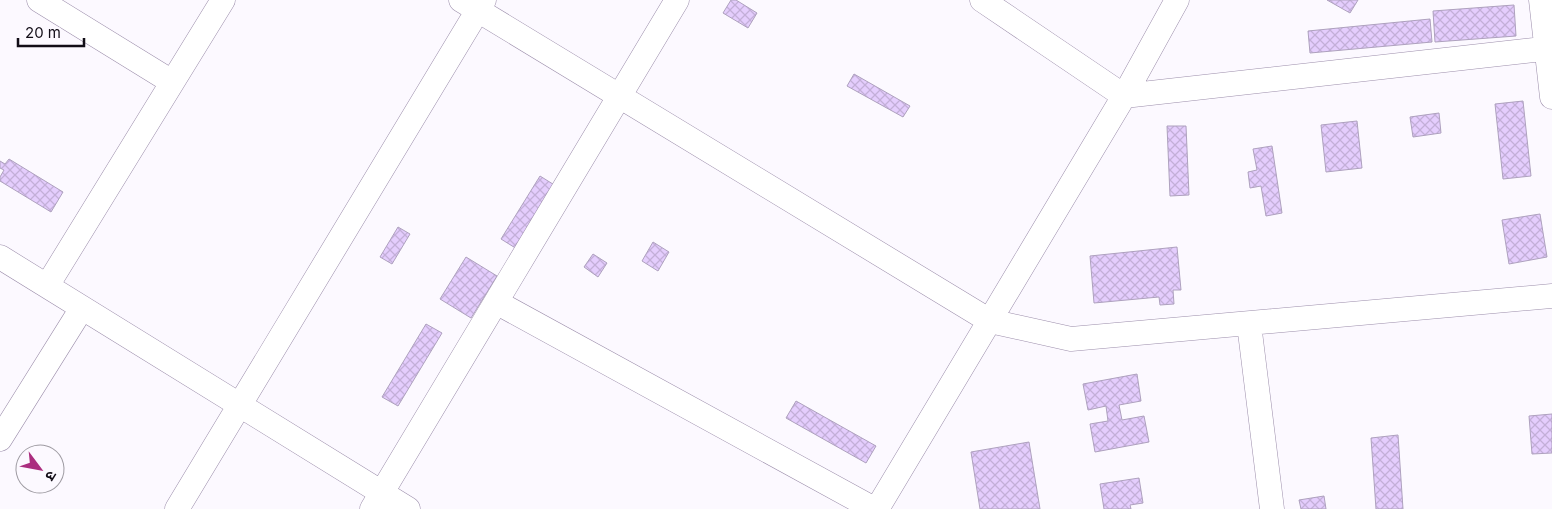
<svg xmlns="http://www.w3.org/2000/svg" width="1552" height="509" font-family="Inter,'Noto Sans Devanagari',sans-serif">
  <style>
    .building { fill: url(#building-cross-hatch); stroke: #aea1be }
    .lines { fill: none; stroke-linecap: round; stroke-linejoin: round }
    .street-casing { stroke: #9c8eab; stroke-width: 25 }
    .street { stroke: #fff; stroke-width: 24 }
  </style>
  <defs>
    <pattern id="building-cross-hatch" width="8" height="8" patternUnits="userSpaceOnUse" patternTransform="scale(1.25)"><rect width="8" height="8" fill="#e4cdfd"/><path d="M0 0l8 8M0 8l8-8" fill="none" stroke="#c3afd8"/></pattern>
  </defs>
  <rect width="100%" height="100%" fill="#fcf9ff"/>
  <path class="building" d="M731,0H736L757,13L748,28L723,13Z
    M1327,0H1358L1350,13Z
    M1514,5L1516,36L1435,42L1433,11Z
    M1430,19L1432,42L1310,53L1308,31Z
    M854,74L910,106L903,117L847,86Z
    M1523,101L1531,176L1503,179L1495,104Z
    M1439,113L1441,133L1413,137L1410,117Z
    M1357,121L1362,168L1326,172L1321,125Z
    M1167,126H1186L1189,195L1170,196Z
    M1272,146L1282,213L1266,216L1261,186L1250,188L1248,172L1257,170L1253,149Z
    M9,159L63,192L51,212L0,181V177L4,170L0,168V161L5,164Z
    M540,176L556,186L517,249L501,239Z
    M1540,214L1547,257L1509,264L1502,220Z
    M398,227L410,234L392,264L380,257Z
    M653,242L669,252L658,271L642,261Z
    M1177,247L1181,290H1173L1174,304L1160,305L1159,297L1094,303L1090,256Z
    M593,254L607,263L598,277L584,267Z
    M466,257L497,276L471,318L440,299Z
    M426,324L442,333L398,406L382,397Z
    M1137,374L1141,401L1119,405L1122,420L1144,416L1149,442L1095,452L1090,424L1108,421L1106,406L1088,410L1083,384Z
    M796,401L876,446L866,463L786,418Z
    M1552,414V453L1532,454L1529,416Z
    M1398,435L1403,509H1376L1371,438Z
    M1029,442L1040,509H980L971,452Z
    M1139,478L1143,503L1130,505L1131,509H1104L1100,484Z
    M1324,496L1326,509H1301L1299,500Z"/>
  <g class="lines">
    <g class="street-casing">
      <path id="street" d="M39,0L172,82
        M461,0L990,321L1071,339L1552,296
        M982,0L1124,96L1552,48
        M1541,0L1552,97
        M0,257L408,509
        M47,286L223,0
        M496,302L874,509
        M1249,324L1272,509
        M0,439L82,308
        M177,509L484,0
        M372,509L677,0
        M877,509L1124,96L1177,0"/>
    </g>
    <use href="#street" class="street"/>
  </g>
  <g transform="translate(40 469) rotate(122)"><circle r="24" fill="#fcf9ff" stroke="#9e9ba2"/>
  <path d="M0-4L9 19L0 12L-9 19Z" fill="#ab2e7f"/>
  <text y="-8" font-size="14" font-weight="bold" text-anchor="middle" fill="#120d17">उ</text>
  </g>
  <path d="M18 38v8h66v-8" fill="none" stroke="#120d17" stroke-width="2.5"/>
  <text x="25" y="38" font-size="15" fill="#120d17" stroke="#fcf9ff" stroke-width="4" paint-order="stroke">20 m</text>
</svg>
